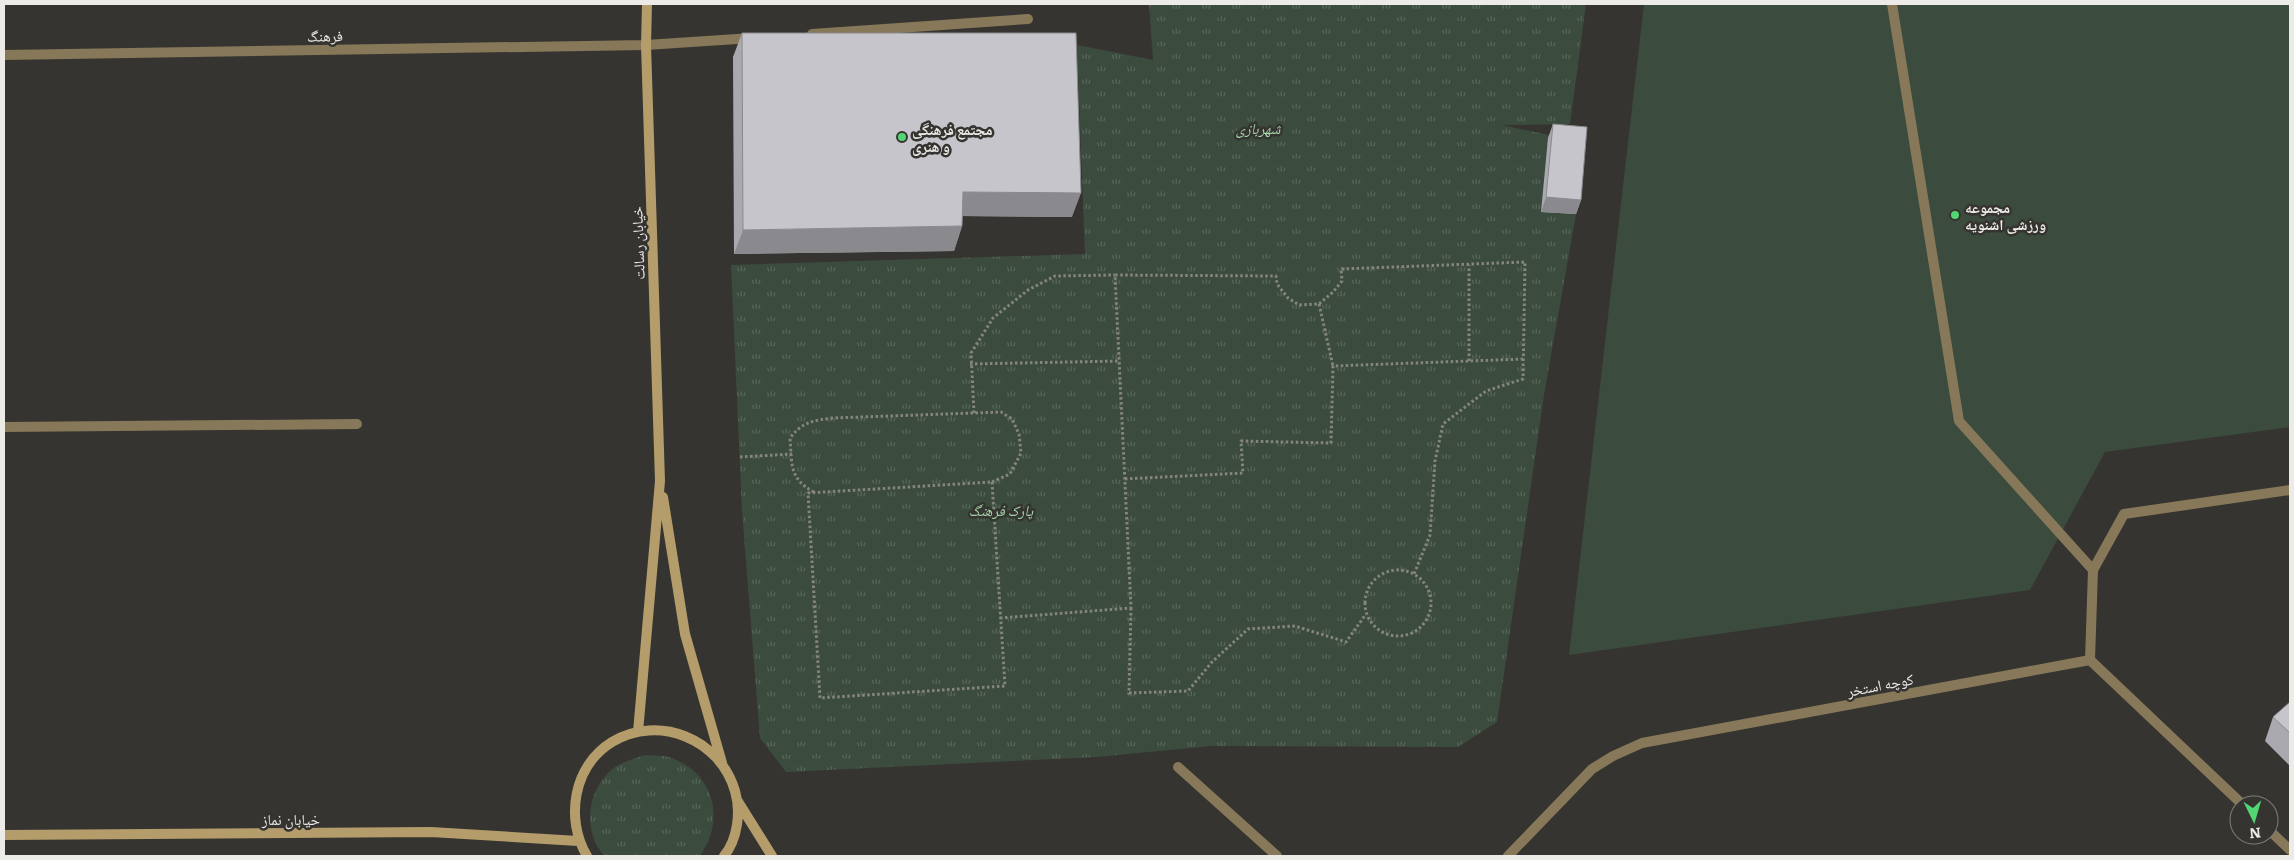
<svg xmlns="http://www.w3.org/2000/svg" width="2294" height="860" font-family="Literata,'Noto Naskh Arabic',serif">
  <style>
    .grass { fill: url(#grass-tufts) }
    .garden { fill: #3b4c3e }
    .lines { fill: none; stroke-linecap: round; stroke-linejoin: round }
    .path { stroke: #868481; stroke-width: 3; stroke-dasharray: 2.5 2.5; stroke-linecap: butt }
    .lane { stroke: #867858; stroke-width: 10 }
    .street { stroke: #867858; stroke-width: 10 }
    .secondary { stroke: #b49d6a; stroke-width: 10 }
    .wall { fill: #a9a9af }
    .shaded-wall { fill: #8a8a8e }
    .building { fill: #c5c5cb; stroke: #8a8a8e }
    .poi-dot { fill: #52d673; stroke: #363430; stroke-width: 2 }
    .labels { text-anchor: middle; dominant-baseline: central; stroke-width: 5; stroke-linejoin: round; paint-order: stroke }
    .street-label { font-size: 15px; fill: #edebe8; stroke: #363430 }
    .park-label { font-size: 15px; font-style: italic; fill: #a2d5ab; stroke: #363430 }
    .poi-label { font-size: 15px; font-weight: bold; fill: #edebe8; stroke: #363430; text-anchor: start }
  </style>
  <defs>
    <pattern id="grass-tufts" width="24" height="20" patternUnits="userSpaceOnUse" patternTransform="scale(1.25)"><rect width="24" height="20" fill="#3b4c3e"/><path d="M3 7l-1-3M5 7V3M7 7l1-3M15 17l-1-3M17 17v-4M19 17l1-3" fill="none" stroke="#58665a"/></pattern>
  </defs>
  <rect width="100%" height="100%" fill="#363430"/>
  <path class="grass" d="M1149,4H1586L1570,124L1501,125L1582,142L1576,214L1544,395L1497,722L1458,747L1212,746L1096,757L786,772L760,738L742,511L731,265L1085,254L1077,45L1153,60Z
    M646,755C653,756 662,755 669,757C714,772 726,819 700,856H604C584,832 586,797 607,774C617,763 632,759 646,755Z"/>
  <path class="garden" d="M1644,4H2290V427L2105,452L2030,590L1569,655Z"/>
  <g class="lines">
    <path class="path" d="M1319,304L1333,366
      M1469,361V265
      M970,364L1119,361
      M974,413L971,353L993,318L1028,290L1055,276L1115,275
      M740,457L792,454
      M1125,479L1243,473L1241,441L1331,443L1333,366L1524,359
      M992,482L1005,686L820,698L808,493Z
      M814,492C789,479 792,464 790,438C802,422 814,420 834,418L1001,412L1012,419L1019,434L1021,453L1010,474L992,482
      M1365 603a33 33 0 1 1 66 0a33 33 0 1 1-66 0Z
      M1131,608L1129,693L1188,691L1212,662L1248,629L1295,626L1346,642L1366,614
      M1000,618L1131,608L1115,275L1276,276L1277,284L1288,298L1299,305L1319,304L1333,292L1342,281L1341,269L1525,262L1523,379L1486,391L1443,424L1435,461L1430,535L1414,574"/>
    <path class="lane" d="M1892,4L1959,421L2093,570"/>
    <path class="street" d="M812,34L1028,19
      M4,55L646,45L752,38
      M4,427L357,424
      M2090,660L2093,570L2124,514L2290,490
      M1178,767L1277,856
      M2269,830L2290,850
      M1508,856L1592,769L1613,756L1642,743L2090,660L2243,805"/>
    <path class="secondary" d="M663,497L685,634L722,763
      M638,732L660,481L646,45L647,4
      M737,800L772,856
      M4,835L431,832L578,841
      M587,856C565,819 573,766 612,742C659,714 720,739 735,791C741,811 738,839 724,856"/>
  </g>
  <path class="wall" d="M742,33L1072,217L962,216V226L954,251L734,254L733,57Z
    M1553,124L1581,200L1576,214L1541,212L1548,138Z
    M2290,702V766L2265,741L2273,717Z"/>
  <path class="shaded-wall" d="M963,192L1081,193L1072,217L954,216Z
    M1546,197L1581,200L1576,214L1541,212Z
    M962,226L954,251L734,254L743,230Z"/>
  <path class="building" d="M742,33H1076L1081,193L963,192L962,226L743,230Z
    M1553,124L1587,127L1581,200L1546,197Z
    M2290,702V733L2273,717Z"/>
  <g class="poi-dot">
    <circle cx="902" cy="137" r="5"/>
    <circle cx="1955" cy="215" r="5"/>
  </g>
  <g class="labels">
    <g class="street-label">
      <text transform="translate(325 35) rotate(-1)">فرهنگ</text>
      <text transform="translate(637 243) rotate(-92)">خیابان رسالت</text>
      <text transform="translate(1880 684) rotate(-11)">کوچه استخر</text>
      <text x="291" y="818">خیابان نماز</text>
    </g>
    <g class="park-label">
      <text x="1258" y="127">شهربازی</text>
      <text x="1001" y="509">پارک فرهنگ</text>
    </g>
    <g class="poi-label">
      <text x="912" y="128">مجتمع فرهنگی<tspan x="912" dy="17">و هنری</tspan></text>
      <text x="1965" y="206">مجموعه<tspan x="1965" dy="17">ورزشی اشنویه</tspan></text>
    </g>
  </g>
  <rect width="2294" height="860" fill="none" stroke="#edebe8" stroke-width="10"/>
  <g transform="translate(2254 820) rotate(175)"><circle r="24" fill="#363430" stroke="#7f7d7a"/>
  <path d="M0-4L9 19L0 12L-9 19Z" fill="#52d673"/>
  <text y="-8" font-size="14" font-weight="bold" text-anchor="middle" fill="#edebe8">N</text>
  </g>
</svg>
